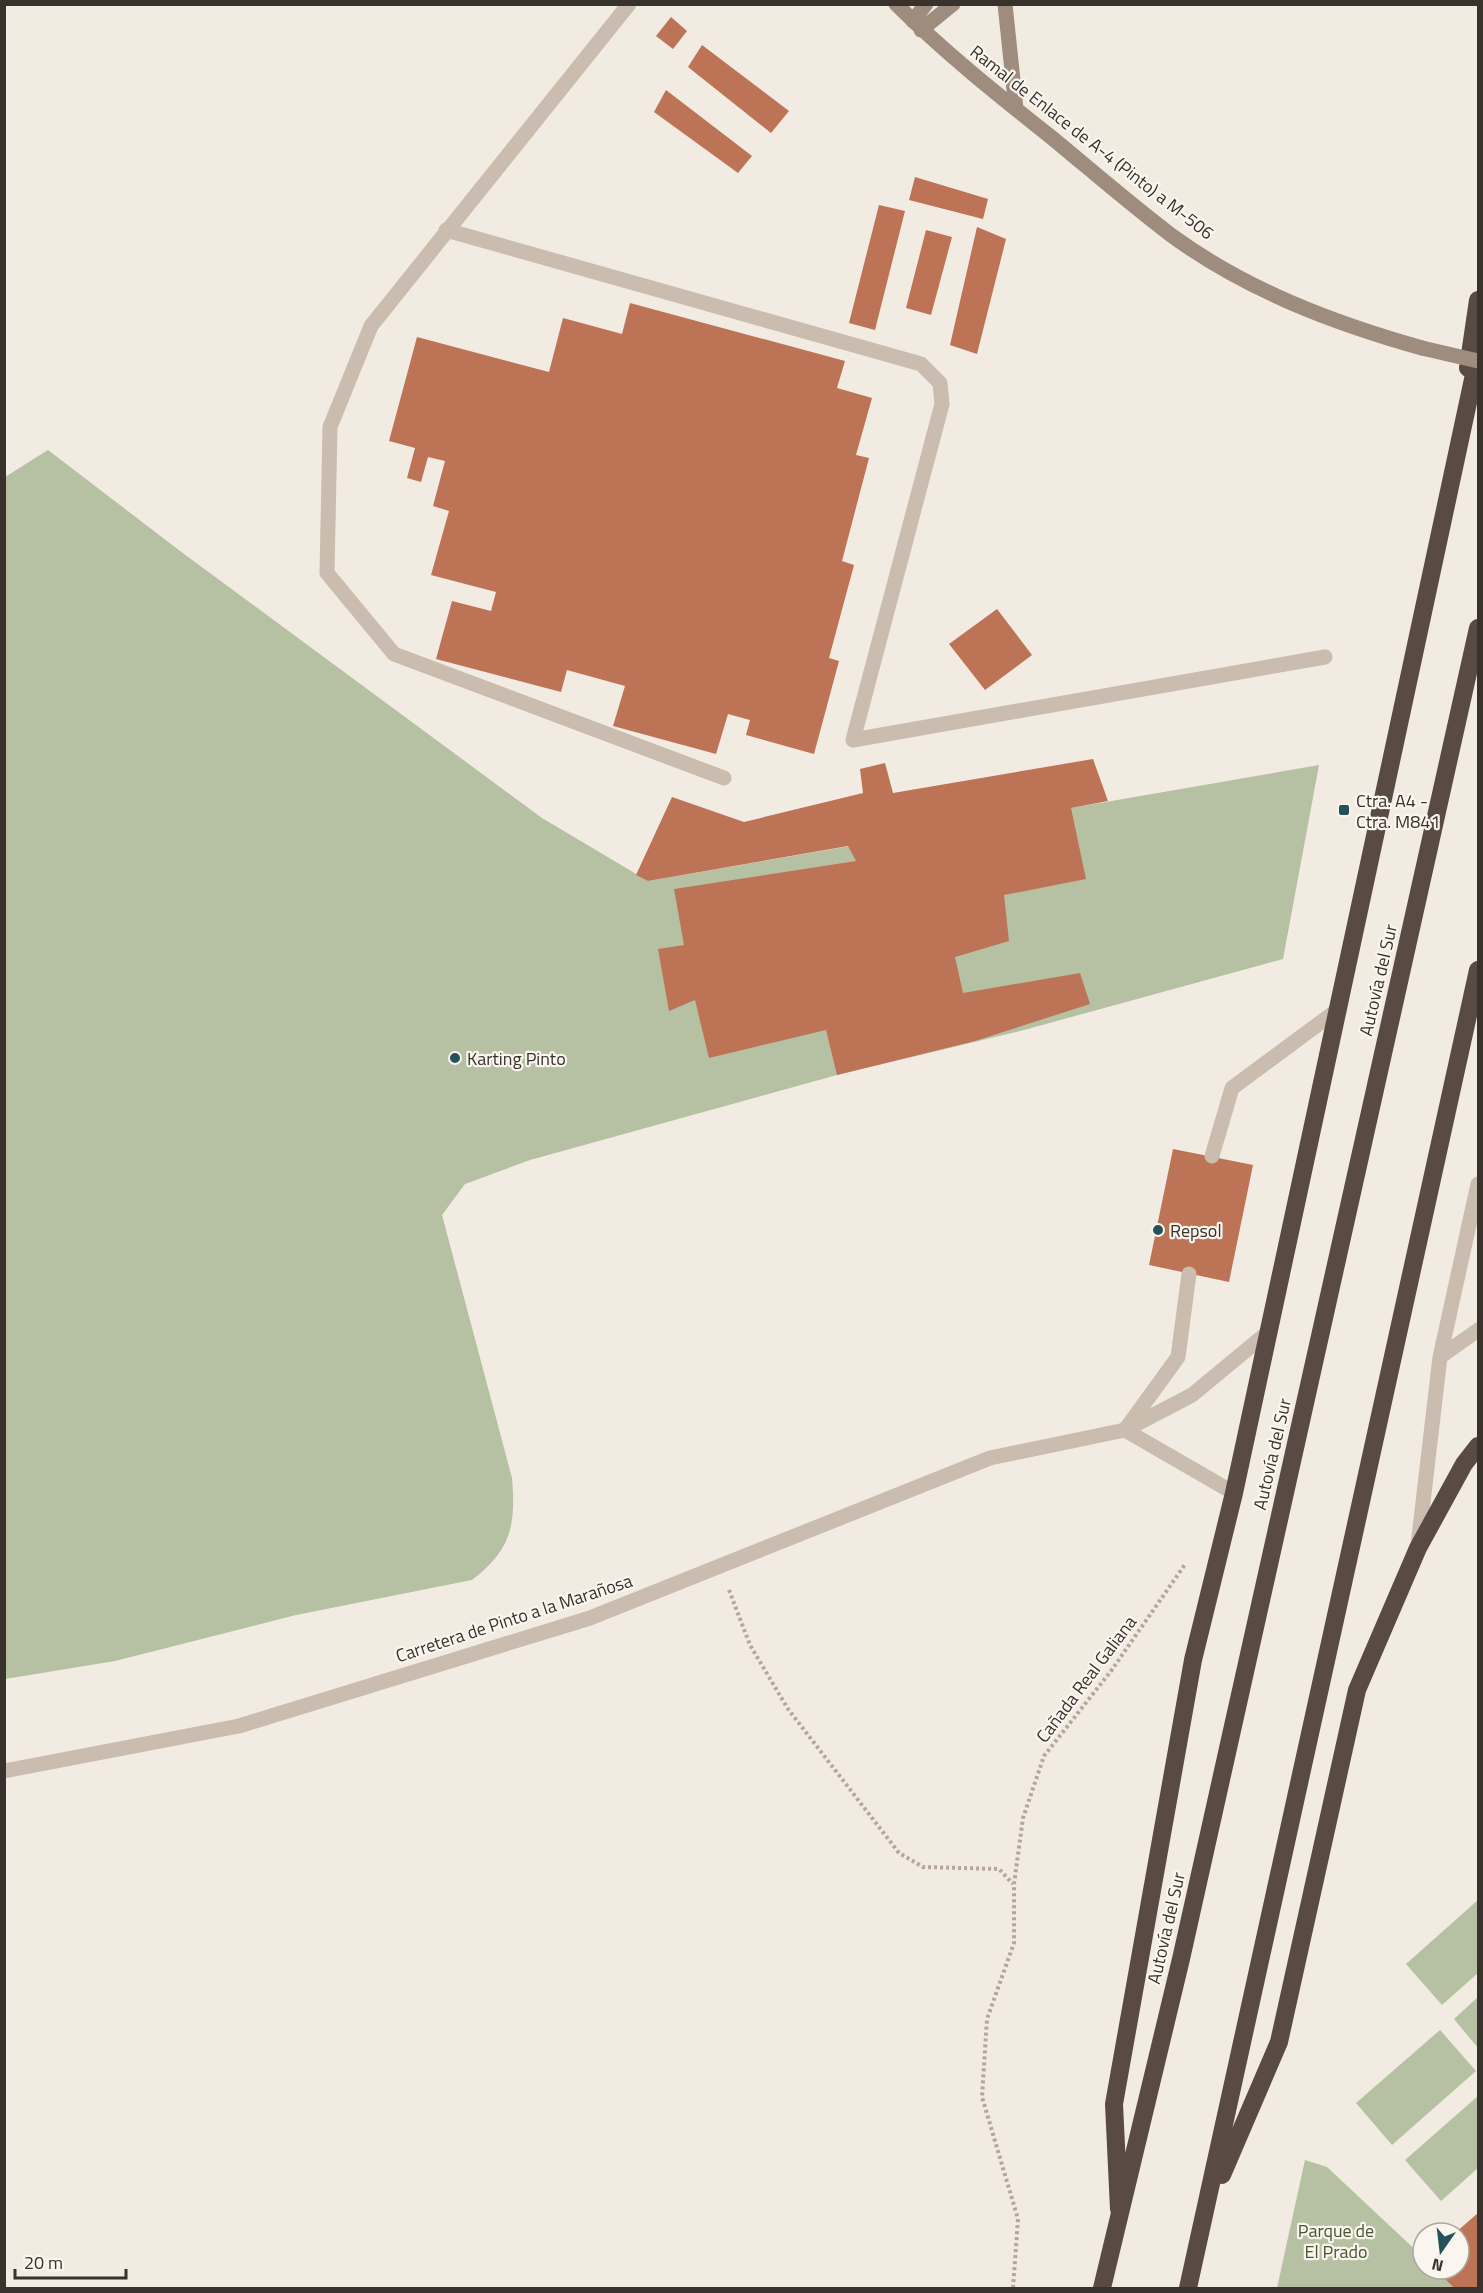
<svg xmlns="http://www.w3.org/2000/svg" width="1483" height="2293" font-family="'Titillium Web',sans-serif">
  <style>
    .green { fill: #b5c1a2 }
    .building { fill: #bd7355 }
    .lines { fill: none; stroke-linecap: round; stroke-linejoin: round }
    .path { stroke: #b6a698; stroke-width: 4; stroke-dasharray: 3 3; stroke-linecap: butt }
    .lane { stroke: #cabcae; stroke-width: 15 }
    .street { stroke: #cabcae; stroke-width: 15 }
    .secondary { stroke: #9e8c7f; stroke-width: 15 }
    .highway { stroke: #594b44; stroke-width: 18 }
    .secondary-bridge { stroke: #9e8c7f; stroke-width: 15 }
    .poi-dot { fill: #245258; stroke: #faf5ee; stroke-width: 2 }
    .labels { text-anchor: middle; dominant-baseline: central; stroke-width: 4.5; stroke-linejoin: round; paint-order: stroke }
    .street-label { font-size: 18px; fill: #39312c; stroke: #faf5ee }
    .poi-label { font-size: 18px; fill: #39312c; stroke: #faf5ee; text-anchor: start }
    .park-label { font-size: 18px; fill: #475631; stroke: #faf5ee }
  </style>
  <rect width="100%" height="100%" fill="#f2ebe2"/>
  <path class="green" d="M48,450L184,554L542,818L648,881L1319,765L1283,959L1024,1030L837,1075L530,1160L465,1184L442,1215L512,1478C516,1526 511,1550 472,1580L296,1615L115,1661L5,1679V477Z
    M1478,1900V1973L1442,2005L1406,1964Z
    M1478,1997V2048L1454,2019Z
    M1440,2030L1476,2071L1392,2145L1356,2103Z
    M1478,2096V2168L1441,2201L1405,2160Z
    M1305,2160L1327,2167L1423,2257V2269H1435L1454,2288H1277Z"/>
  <path class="building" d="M671,17L687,31L673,49L656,36Z
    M702,45L789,111L771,133L688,67Z
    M666,90L752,156L738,173L654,112Z
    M915,177L988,199L983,219L909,200Z
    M879,205L905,211L875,330L849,323Z
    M977,227L1006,239L977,354L950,345Z
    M926,230L952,237L931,315L906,308Z
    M630,303L845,361L837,388L872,398L856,455L869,458L842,561L854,565L829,658L839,661L814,754L746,735L750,720L728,714L716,754L613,726L625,686L567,670L561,692L436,659L452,601L491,611L496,592L431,575L449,511L433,506L445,461L428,457L421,482L407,478L415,448L389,441L417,337L549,372L563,318L622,334Z
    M997,609L1032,655L985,690L949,644Z
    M1093,759L1108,801L1071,808L1086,879L1004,895L1009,941L955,957L963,993L1080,973L1090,1004L975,1041L837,1075L826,1030L709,1058L695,1000L669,1011L658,949L684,945L674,889L856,861L848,846L648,881L636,875L672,797L744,822L863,793L860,769L885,763L893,793Z
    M1173,1149L1253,1165L1229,1282L1149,1265Z
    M1478,2213V2288H1454L1435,2269H1459V2233H1455Z"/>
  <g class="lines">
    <path class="path" d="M729,1590L750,1645L788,1709L899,1853L923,1867L999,1869L1013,1884
      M1013,2288L1018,2219L982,2097L987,2019L1014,1943V1884L1023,1818L1044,1756L1111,1671L1186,1563"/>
    <path class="lane" d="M629,4L371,326L330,427L327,573L394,654L724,778
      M446,230L921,364L940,383L942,404L853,740L1325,657
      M1212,1156L1232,1088L1336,1011
      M1440,1357L1478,1330
      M1125,1430L1178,1357L1189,1274
      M1418,1545L1440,1357L1478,1184"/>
    <path class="street" d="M1125,1430L1234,1493
      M4,1771L239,1726L590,1618L990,1458L1125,1430L1192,1395L1267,1333"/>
    <path class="secondary" d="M896,4C944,52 998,95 1051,137C1091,170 1130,204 1171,235C1246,290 1333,323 1422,348
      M1005,4L1016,109
      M913,21L926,4
      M921,30L953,4"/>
    <path class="highway" d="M1468,368L1478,300
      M1222,2175L1279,2042L1357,1690L1418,1548L1464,1464L1478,1446
      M1119,2209L1114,2104L1193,1660L1234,1493L1478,356
      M1102,2288L1181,1959L1478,628
      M1188,2288L1478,970"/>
    <path class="secondary-bridge" d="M1422,348L1478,361"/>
  </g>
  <g class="poi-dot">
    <rect x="1338" y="804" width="12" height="12" rx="3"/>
    <circle cx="455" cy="1058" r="6"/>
    <circle cx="1158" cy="1230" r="6"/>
  </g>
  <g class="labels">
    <g class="street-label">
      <text transform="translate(1092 142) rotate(38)">Ramal de Enlace de A-4 (Pinto) a M-506</text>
      <text transform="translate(1378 980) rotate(-77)">Autovía del Sur</text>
      <text transform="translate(1272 1454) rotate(-77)">Autovía del Sur</text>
      <text transform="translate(514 1618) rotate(-18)">Carretera de Pinto a la Marañosa</text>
      <text transform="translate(1086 1679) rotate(-53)">Cañada Real Galiana</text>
      <text transform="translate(1166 1928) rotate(-77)">Autovía del Sur</text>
    </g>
    <g class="poi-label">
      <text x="1356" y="800">Ctra. A4 -<tspan x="1356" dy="21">Ctra. M841</tspan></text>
      <text x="467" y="1058">Karting Pinto</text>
      <text x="1170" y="1230">Repsol</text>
    </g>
    <g class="park-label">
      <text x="1336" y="2230">Parque de<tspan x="1336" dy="21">El Prado</tspan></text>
    </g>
  </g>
  <rect width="1483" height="2293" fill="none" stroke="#39312c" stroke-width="12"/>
  <g transform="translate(1441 2251) rotate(194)"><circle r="28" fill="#faf5ee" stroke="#ada7a0" stroke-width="1.5"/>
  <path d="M0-4.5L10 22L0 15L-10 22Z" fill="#245258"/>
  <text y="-9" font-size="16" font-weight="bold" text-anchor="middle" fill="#39312c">N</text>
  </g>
  <path d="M15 2269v9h111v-9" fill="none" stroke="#39312c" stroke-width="3"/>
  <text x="24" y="2269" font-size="18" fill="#39312c" stroke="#faf5ee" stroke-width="4.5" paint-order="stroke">20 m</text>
</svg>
